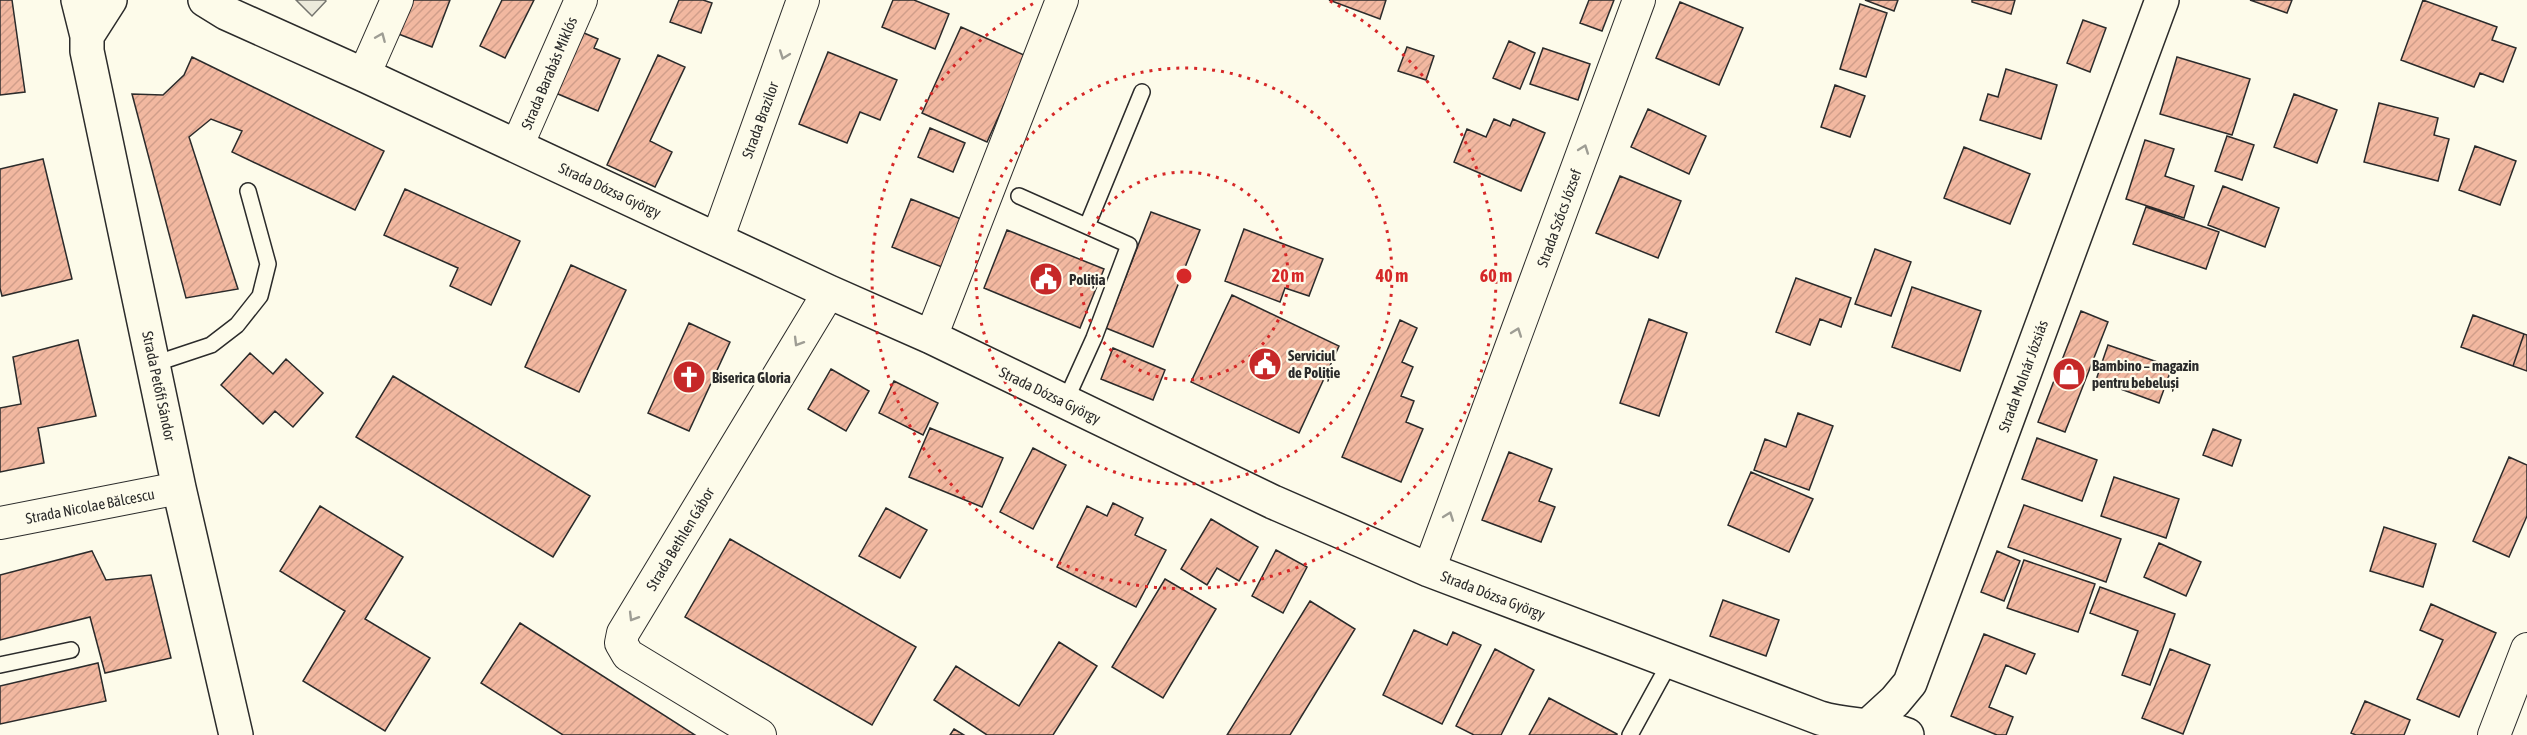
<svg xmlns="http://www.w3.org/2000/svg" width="2527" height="735" font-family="'Asap Condensed',sans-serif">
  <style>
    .parking { fill: #eceadb; stroke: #74746e; stroke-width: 1.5 }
    .building { fill: url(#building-hatch); stroke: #2b2b2b; stroke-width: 1.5 }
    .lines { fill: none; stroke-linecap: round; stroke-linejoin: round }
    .lane-casing { stroke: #2b2b2b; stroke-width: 18 }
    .street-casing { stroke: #2b2b2b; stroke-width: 34 }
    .secondary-casing { stroke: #2b2b2b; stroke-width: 36 }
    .primary-casing { stroke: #2b2b2b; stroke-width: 36 }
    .lane { stroke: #fdfbea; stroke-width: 15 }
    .street { stroke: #fdfbea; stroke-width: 32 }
    .secondary { stroke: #fdfbea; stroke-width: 33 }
    .primary { stroke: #fdfbea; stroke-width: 33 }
    .oneway { stroke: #9e9d94 }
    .ring { fill: none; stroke: #d62828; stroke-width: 3; stroke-dasharray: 3 6 }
    .labels { text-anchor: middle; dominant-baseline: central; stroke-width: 4.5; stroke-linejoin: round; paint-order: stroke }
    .street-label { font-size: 15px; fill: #2b2b2b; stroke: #fdfbea }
    .poi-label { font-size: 15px; font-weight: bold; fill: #2b2b2b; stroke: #fdfbea; text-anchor: start }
    .centre { fill: #d62828; stroke: #fdfbea; stroke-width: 3 }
    .ring-label { font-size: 18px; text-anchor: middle; font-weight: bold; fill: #d62828; stroke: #fdfbea; stroke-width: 4.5; stroke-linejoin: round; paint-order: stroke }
  </style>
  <defs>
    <pattern id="building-hatch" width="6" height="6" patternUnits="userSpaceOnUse" patternTransform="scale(1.5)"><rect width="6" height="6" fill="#f2b8a0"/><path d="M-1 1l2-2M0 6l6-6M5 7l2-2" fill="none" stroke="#d09e8a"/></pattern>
  </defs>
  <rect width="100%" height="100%" fill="#fdfbea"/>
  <path class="parking" d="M296,0H325L326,1L312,16Z"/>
  <path class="building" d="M0,0H12L25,92L0,95Z
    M409,0H450L432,47L396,33Z
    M502,0H534L505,58L480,46Z
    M679,0H703L712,3L701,33L670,22Z
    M893,0H914L949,14L935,49L882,27Z
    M1329,0H1386L1380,19Z
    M1589,0H1614L1602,31L1580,23Z
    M1865,0H1898L1894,11Z
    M1972,0H2015L2011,14L1972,2Z
    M2250,0H2292L2287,13Z
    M2423,0L2497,27L2492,40L2516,48L2503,82L2480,73L2474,87L2401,60Z
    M1680,2L1743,28L1719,85L1656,58Z
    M1860,4L1887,13L1866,77L1840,69Z
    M2083,20L2106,28L2090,72L2067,63Z
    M961,27L1026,56L987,142L922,113Z
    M577,30L598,39L594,48L620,59L598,111L551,91Z
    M1509,41L1535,53L1520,89L1493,78Z
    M1407,47L1434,56L1426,80L1398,71Z
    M1543,48L1590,64L1578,100L1530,84Z
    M828,52L897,80L880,120L860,112L847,143L799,124Z
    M658,55L685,67L650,141L672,152L655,187L607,165Z
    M192,57L384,151L355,210L232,152L242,131L211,119L189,137L238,289L186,298L132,94L163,95L184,75Z
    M2177,57L2250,79L2232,135L2160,114Z
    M2006,69L2057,85L2041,139L1980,120L1988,94L1998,97Z
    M1835,85L1865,96L1850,137L1821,127Z
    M2294,94L2337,110L2317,163L2274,147Z
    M2379,103L2438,118L2434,135L2449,139L2438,181L2364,162Z
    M1648,109L1706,136L1689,174L1631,147Z
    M1494,119L1510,126L1513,119L1545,133L1521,191L1454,162L1467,129L1486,137Z
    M930,128L965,143L953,172L918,157Z
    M2227,136L2254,145L2242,180L2215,171Z
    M2145,140L2174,149L2165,176L2194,186L2184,218L2126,199Z
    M2475,146L2516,161L2500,205L2459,190Z
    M1964,147L2030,174L2010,224L1944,198Z
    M43,159L72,279L2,296L0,288V169Z
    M1620,176L1681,201L1658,258L1596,233Z
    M2223,186L2279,208L2265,247L2208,225Z
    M405,189L520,241L491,305L450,286L458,268L384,235Z
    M911,199L966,221L947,269L892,247Z
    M2146,207L2219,232L2206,269L2133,244Z
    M1151,212L1200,230L1153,347L1106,328Z
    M1244,229L1323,259L1309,296L1285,288L1280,302L1225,281Z
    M1007,230L1104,269L1080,328L984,288Z
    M1875,249L1911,262L1891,316L1855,304Z
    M571,265L626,290L579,392L525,367Z
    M1796,278L1851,298L1841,327L1820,319L1810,345L1776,332Z
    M1912,287L1981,311L1960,371L1892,347Z
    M1232,295L1339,346L1299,433L1191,382Z
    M2081,311L2108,322L2065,432L2038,422Z
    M2473,315L2524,334L2513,366L2461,347Z
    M1649,319L1687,333L1659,416L1620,403Z
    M1400,320L1417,328L1402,362L1413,367L1401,396L1414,401L1406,422L1423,429L1401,482L1342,457Z
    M689,323L730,342L689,431L648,413Z
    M2524,334L2527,335V371L2513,366Z
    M78,340L96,416L38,428L44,463L0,472V408L21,404L13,357Z
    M2108,345L2172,367L2159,403L2096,380Z
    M1113,348L1165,370L1153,400L1101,379Z
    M250,353L273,374L286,359L323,393L293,427L275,411L263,424L221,385Z
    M831,369L869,391L846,431L808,409Z
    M393,376L590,496L553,557L356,437Z
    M894,381L938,403L923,435L879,413Z
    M1798,413L1833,426L1809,490L1754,470L1765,439L1786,447Z
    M930,428L1003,458L982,507L909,477Z
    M2213,429L2241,440L2232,466L2203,455Z
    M2037,438L2097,460L2082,501L2022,479Z
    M1033,448L1066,465L1033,529L1000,512Z
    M1509,452L1552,469L1539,501L1555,507L1541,542L1482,520Z
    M2509,457L2527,465V516L2509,557L2473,541Z
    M1751,472L1813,499L1789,552L1728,525Z
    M2114,477L2179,499L2166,538L2101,516Z
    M1113,503L1143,518L1135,535L1166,550L1136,607L1057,567L1087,506L1107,516Z
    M2024,505L2121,539L2106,582L2008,547Z
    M320,506L403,557L365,619L430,658L385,731L303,681L345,611L280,571Z
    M886,508L927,530L900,578L859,556Z
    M1211,519L1258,547L1239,581L1217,568L1207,585L1181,569Z
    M2384,527L2436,544L2423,587L2370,571Z
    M730,539L916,647L872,725L685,617Z
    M2159,543L2201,562L2186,596L2144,577Z
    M1276,550L1307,567L1283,613L1252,596Z
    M92,551L106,580L151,575L171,658L105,673L90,617L0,640V575Z
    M1997,551L2020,561L2004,601L1981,592Z
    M2024,560L2095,584L2078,632L2007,608Z
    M1165,579L1216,609L1163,698L1112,667Z
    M2100,587L2175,614L2150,685L2122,675L2138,631L2090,613Z
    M1723,600L1779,620L1766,656L1710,636Z
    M1310,601L1355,629L1290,735H1227Z
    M2431,604L2496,633L2459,717L2417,699L2443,640L2420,630Z
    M520,623L695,735H563L481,683Z
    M1414,630L1447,645L1453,632L1481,645L1442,724L1383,695Z
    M1984,634L2035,654L2026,674L2006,665L1989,707L2013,717L2006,735H1997L1951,716Z
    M1059,642L1097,666L1053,735H987L934,700L956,666L1019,706Z
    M1495,649L1534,670L1501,735H1474L1456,726Z
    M2170,649L2210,665L2183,734L2142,718Z
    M98,663L106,701L0,724V686Z
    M1549,698L1617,734V735H1529Z
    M2365,701L2410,720L2404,735H2356L2351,733Z
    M954,729L964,735H950Z"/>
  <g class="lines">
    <g class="lane-casing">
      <path id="lane" d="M1019,196L1129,245L1094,338L1065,402
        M1087,226L1142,92
        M154,364L211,345L237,325L260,296L268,264L248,191
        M0,665L71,650
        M1630,735L1670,662"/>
    </g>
    <g class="street-casing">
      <path id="street" d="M364,75L397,0
        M517,146L581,0
        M717,240L803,0
        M931,337L1062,0
        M0,523L179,488
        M1429,570L1639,0
        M760,735L628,655L621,643L623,633L829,292
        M2494,735L2527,649"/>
    </g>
    <g class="secondary-casing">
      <path id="secondary" d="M205,0L226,13L364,75L829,292L931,337L1273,502L1429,570L1820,718C1848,727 1878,723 1907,735
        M1858,735L1895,701L1910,683L2162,0"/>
    </g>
    <g class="primary-casing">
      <path id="primary" d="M78,0L87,36V51L179,488L236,735
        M87,36L110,0"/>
    </g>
    <use href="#lane" class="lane"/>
    <use href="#street" class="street"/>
    <use href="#secondary" class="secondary"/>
    <use href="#primary" class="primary"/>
  </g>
  <defs><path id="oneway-chevron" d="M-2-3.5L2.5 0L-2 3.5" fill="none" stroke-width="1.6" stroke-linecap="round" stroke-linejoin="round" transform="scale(1.5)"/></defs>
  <g class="oneway">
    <use href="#oneway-chevron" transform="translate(381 37) rotate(-67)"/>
    <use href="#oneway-chevron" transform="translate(784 55) rotate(110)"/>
    <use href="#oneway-chevron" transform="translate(1584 149) rotate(-70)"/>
    <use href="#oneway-chevron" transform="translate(1517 332) rotate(-70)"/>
    <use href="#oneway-chevron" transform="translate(798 342) rotate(121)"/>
    <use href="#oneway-chevron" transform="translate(1449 516) rotate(-70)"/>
    <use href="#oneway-chevron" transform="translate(633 617) rotate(121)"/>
  </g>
  <g class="ring">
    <circle cx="1184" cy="276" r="104"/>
    <circle cx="1184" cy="276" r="208"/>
    <path d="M1330 1A312 312 0 1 1 1038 1"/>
  </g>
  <defs>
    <g id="civic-disc" transform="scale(1.725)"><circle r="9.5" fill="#c62828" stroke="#fdfbea"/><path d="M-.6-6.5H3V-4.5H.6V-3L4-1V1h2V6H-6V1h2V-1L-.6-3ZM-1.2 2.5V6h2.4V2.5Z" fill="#fff"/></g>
    <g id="shop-disc" transform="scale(1.725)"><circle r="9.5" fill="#c62828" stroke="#fdfbea"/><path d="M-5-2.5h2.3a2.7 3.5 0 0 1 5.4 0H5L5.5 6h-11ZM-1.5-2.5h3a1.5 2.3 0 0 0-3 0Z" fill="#fff"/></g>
    <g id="church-disc" transform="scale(1.725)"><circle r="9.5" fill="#c62828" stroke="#fdfbea"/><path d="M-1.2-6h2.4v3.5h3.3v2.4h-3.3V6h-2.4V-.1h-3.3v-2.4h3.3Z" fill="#fff"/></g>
  </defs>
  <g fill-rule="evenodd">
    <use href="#civic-disc" x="1046" y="279"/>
    <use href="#civic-disc" x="1265" y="364"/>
    <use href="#shop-disc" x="2069" y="374"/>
    <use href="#church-disc" x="689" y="377"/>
  </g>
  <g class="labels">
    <g class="street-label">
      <text transform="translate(549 73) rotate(-67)">Strada Barabás Miklós</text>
      <text transform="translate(760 120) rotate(-70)">Strada Brazilor</text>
      <text transform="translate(610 190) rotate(25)">Strada Dózsa György</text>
      <text transform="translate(1559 218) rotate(-70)">Strada Szőcs József</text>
      <text transform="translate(2023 376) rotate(-70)">Strada Molnár Józsiás</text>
      <text transform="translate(159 386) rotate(78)">Strada Petőfi Sándor</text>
      <text transform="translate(1050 395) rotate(26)">Strada Dózsa György</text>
      <text transform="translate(90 506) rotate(-11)">Strada Nicolae Bălcescu</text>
      <text transform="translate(680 539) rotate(-59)">Strada Bethlen Gábor</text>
      <text transform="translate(1493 595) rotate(21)">Strada Dózsa György</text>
    </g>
    <g class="poi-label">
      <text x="1069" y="279">Poliția</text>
      <text x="1288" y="355">Serviciul<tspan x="1288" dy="17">de Poliție</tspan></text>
      <text x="2092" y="365">Bambino – magazin<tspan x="2092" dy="17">pentru bebeluși</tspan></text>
      <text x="712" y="377">Biserica Gloria</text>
    </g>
  </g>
  <circle cx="1184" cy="276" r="9" class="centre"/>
  <g class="ring-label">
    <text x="1288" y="282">20 m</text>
    <text x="1392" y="282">40 m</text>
    <text x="1496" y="282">60 m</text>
  </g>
</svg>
